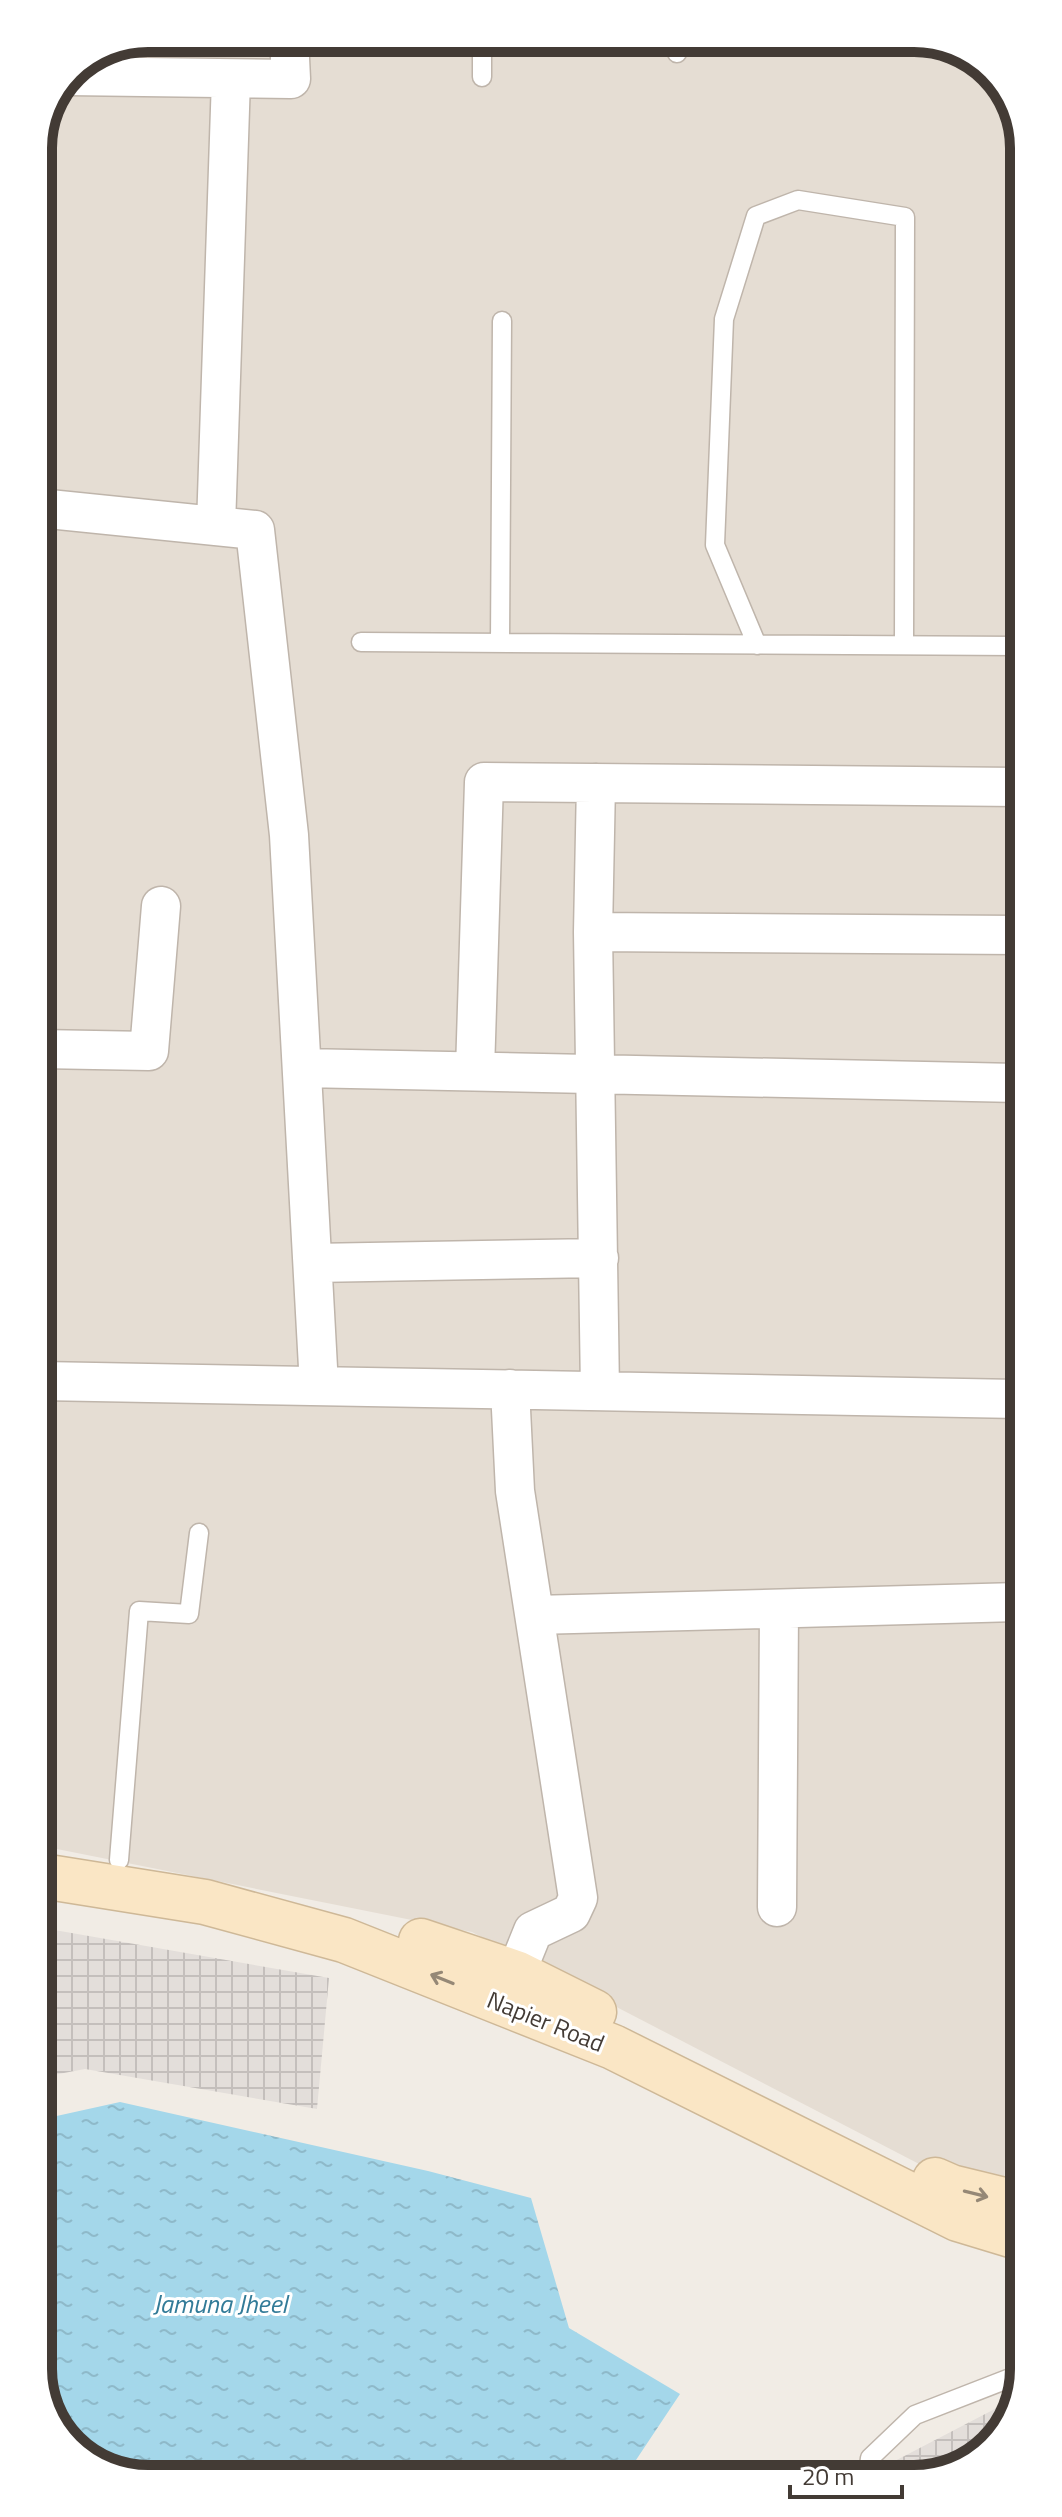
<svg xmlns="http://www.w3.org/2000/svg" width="1062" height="2517" font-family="'Titillium Web',sans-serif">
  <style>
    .residential { fill: #e5ddd3 }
    .industrial { fill: url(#industrial-grid) }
    .water { fill: url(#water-ripples) }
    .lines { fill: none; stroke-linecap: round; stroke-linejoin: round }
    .service-casing { stroke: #bfb5ab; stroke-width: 21 }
    .minor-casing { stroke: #bfb5ab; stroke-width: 41 }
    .secondary-casing { stroke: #ceb897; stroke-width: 47 }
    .service { stroke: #fff; stroke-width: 18 }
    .minor { stroke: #fff; stroke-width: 38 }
    .secondary { stroke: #fae6c5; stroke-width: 44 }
    .oneway { stroke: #958876 }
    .labels { text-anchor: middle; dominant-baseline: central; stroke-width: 6; stroke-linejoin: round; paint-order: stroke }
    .street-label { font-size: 24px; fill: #433b35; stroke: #fff }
    .water-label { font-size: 26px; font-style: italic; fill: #327b98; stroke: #fff }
    .rim { fill: none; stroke: #433b35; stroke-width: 10 }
  </style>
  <defs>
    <pattern id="industrial-grid" width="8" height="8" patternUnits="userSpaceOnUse" patternTransform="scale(2)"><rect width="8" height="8" fill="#e3deda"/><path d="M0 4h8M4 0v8" fill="none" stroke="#c4bfbc"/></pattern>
    <pattern id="water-ripples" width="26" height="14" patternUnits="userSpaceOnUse" patternTransform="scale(2)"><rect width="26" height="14" fill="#a4d7ea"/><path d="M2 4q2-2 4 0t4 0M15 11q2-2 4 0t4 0" fill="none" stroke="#8eb9c9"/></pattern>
  </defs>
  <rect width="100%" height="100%" fill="#f1ece5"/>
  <path class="residential" d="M148,38H922L981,61L1018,113L1021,1321L1004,2208L472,1932L42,1846L38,141L70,70Z"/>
  <path class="industrial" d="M43,1928L329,1978L317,2109L85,2069L43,2077Z
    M1014,2399L1002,2436L949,2473L888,2474L889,2464Z"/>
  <path class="water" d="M120,2102L428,2171L531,2198L569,2328L680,2394L626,2475L140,2479L81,2456L44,2404L43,2119Z"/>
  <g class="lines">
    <g class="service-casing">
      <path id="service" d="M482,38V77
        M677,53L678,38
        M361,642L1020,646
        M500,643L502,321
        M757,645L715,545L724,319L756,216L798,200L905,217L904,645
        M119,1860L139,1611L189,1614L199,1533
        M868,2474L870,2458L915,2415L1023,2373"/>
    </g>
    <g class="minor-casing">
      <path id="minor" d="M68,76L291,79L289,38
        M39,508L255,530L289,835L319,1386
        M216,526L231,79
        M596,783L593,932L1020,935
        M593,932L600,1391
        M40,1049L149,1051L161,906
        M302,1068L1021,1083
        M475,1071L484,782L1020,787
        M313,1263L599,1258
        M41,1381L1022,1399
        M535,1615L1022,1602
        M777,1907L779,1610
        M503,1997L516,1973L533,1931L571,1913L578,1898L515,1491L510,1389"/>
    </g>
    <g class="secondary-casing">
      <path id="secondary" d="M42,1876L205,1902L344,1940L613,2047L958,2219L1024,2239
        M421,1941L516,1973L594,2012
        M935,2180L951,2187L1024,2205"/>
    </g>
    <use href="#service" class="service"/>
    <use href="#minor" class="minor"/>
    <use href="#secondary" class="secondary"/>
  </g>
  <defs><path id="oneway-shaft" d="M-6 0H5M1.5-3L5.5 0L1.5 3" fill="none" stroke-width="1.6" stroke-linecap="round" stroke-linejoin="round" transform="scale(2)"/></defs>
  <g class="oneway">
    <use href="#oneway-shaft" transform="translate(442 1979) rotate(-158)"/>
    <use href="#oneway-shaft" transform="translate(976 2194) rotate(14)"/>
  </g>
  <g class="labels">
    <g class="street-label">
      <text transform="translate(546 2021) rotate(22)">Napier Road</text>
    </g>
    <g class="water-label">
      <text x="220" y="2303">Jamuna Jheel</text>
    </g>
  </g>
  <path d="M0 0H1062V2517H0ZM148 52H914A96 96 0 0 1 1010 148V2369A96 96 0 0 1 914 2465H148A96 96 0 0 1 52 2369V148A96 96 0 0 1 148 52Z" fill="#fff" fill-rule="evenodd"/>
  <path class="rim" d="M148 52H914A96 96 0 0 1 1010 148V2369A96 96 0 0 1 914 2465H148A96 96 0 0 1 52 2369V148A96 96 0 0 1 148 52Z"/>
  <path d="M790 2485v12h112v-12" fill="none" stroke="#433b35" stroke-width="4"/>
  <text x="802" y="2485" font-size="24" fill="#433b35" stroke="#ffffff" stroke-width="6" paint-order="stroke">20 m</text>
</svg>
